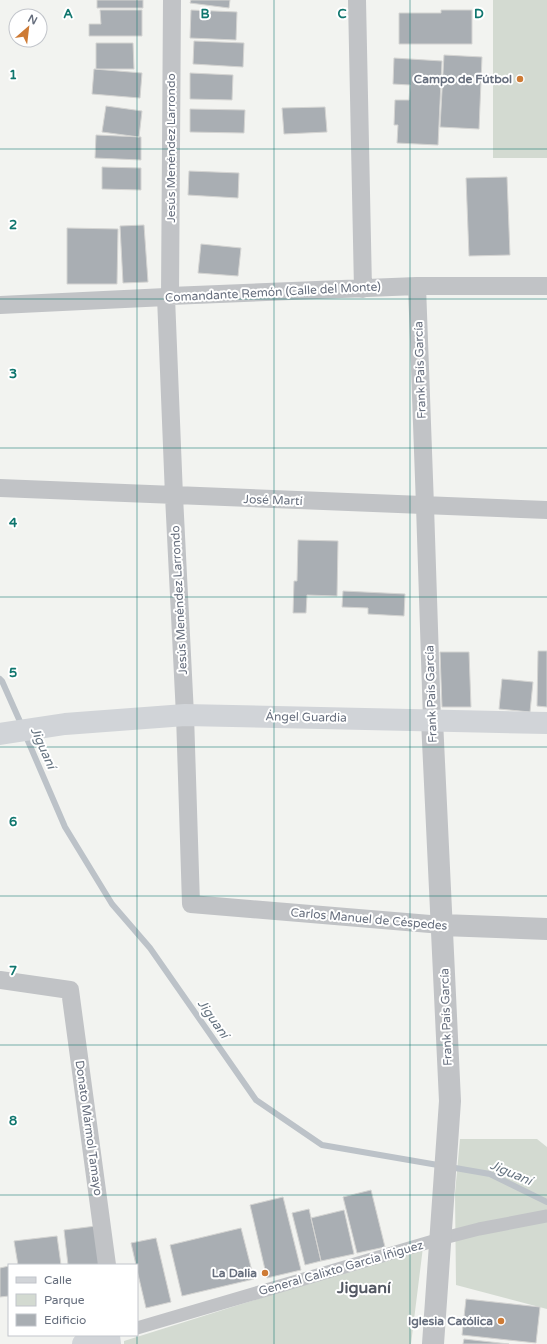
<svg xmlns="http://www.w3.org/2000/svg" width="547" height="1344" font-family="'Varela Round',sans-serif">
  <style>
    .green { fill: #d3dad1 }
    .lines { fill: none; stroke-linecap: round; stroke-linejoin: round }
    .stream { stroke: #bcc2c8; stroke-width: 6 }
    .building { fill: #a9aeb3; stroke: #d4d4d2 }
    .pedestrian { stroke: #c1c3c6; stroke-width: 13 }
    .minor { stroke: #c1c3c6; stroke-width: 18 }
    .tertiary { stroke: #c1c3c6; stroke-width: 22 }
    .secondary { stroke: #d1d4d8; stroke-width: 22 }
    .grid { fill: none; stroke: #0f766e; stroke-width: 1; stroke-opacity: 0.55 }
    .poi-dot { fill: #ce7b35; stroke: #fff; stroke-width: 1.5 }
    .labels { text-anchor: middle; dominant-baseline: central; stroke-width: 4; stroke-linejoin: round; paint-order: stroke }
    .poi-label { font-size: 12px; font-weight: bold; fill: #666e7d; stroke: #fff; text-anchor: end }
    .street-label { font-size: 12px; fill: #666e7d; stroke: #fff }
    .water-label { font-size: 13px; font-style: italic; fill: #667481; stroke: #fff }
    .district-label { font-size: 16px; font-weight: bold; fill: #535863; stroke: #fff }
    .grid-label { font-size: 13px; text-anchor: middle; font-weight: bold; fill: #0f766e; stroke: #fff; stroke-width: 4; stroke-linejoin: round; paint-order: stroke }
  </style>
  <rect width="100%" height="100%" fill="#f2f3f0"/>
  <path class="green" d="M493,0H547V158H493Z
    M460,1139H537L547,1147V1309L456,1285L455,1193Z
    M423,1247L411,1344H124V1341Z"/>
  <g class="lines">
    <path class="stream" d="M0,679L2,681L22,726
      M25,734L65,827L112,904L150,948L256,1100L322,1145L490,1174L547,1202"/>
  </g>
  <path class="building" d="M97,0H143V8H97Z
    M191,0H230L229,8L190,3Z
    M100,10H142V36H89V24H101Z
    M191,10L237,12L236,40L190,38Z
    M441,10H472V44H399V13H441Z
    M194,41L244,43L243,67L193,64Z
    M96,43H133L134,69H96Z
    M444,55L482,57L479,129L440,127Z
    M394,58L442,61L438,145L397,143L398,125H394L395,100H409L410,85L393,84Z
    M94,69L142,73L140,98L92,94Z
    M190,73L233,75L232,100L190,99Z
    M106,106L142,111L139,137L102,132Z
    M325,107L327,132L284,134L282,108Z
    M190,109L245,110L244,133L190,132Z
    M96,135L141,137V160L95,158Z
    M102,167L141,168V190L102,189Z
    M189,171L239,173L238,198L188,195Z
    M507,177L510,255L469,256L466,178Z
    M144,225L148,282L123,283L120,226Z
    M67,228L118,229L117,284H67Z
    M201,244L241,248L238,276L198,273Z
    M298,540L338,541L337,596L307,595L306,613H293L294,581H297Z
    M343,591L405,594L404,616L368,614V608L342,607Z
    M538,651H547V707L537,706Z
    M440,652H469L471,707H442Z
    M502,679L533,682L530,712L499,709Z
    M371,1190L385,1247L357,1253L343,1197Z
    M283,1197L301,1270L267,1278L250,1205Z
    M309,1209L321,1261L305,1265L292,1213Z
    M344,1210L354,1254L321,1261L311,1218Z
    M96,1226L101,1265H68L64,1230Z
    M241,1228L254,1279L182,1296L170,1245Z
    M57,1236L61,1265H18L14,1241Z
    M156,1238L171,1302L146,1308L137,1270V1265H136L131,1243Z
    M9,1266V1296L0,1297V1268Z
    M466,1299L540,1307L536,1343L462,1335Z
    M464,1339L509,1344H463Z"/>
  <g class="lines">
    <path class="pedestrian" d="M137,1328L440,1239L479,1229L547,1216"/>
    <path class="minor" d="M357,0L363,289
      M417,286L425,506L432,720
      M170,296L172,0
      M166,297L174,496L185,715L191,904L442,925
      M0,305L166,297L170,296L417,286H547
      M0,488L547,510
      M0,980L70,990L107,1265"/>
    <path class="tertiary" d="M432,720L450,1101L433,1344
      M442,925L547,929"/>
    <path class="secondary" d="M0,734L65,724L185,715L547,723
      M83,1344L109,1336L110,1344"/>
  </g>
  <path class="grid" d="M137,0V1265M274,0V1344M410,0V1344M0,149H547M0,299H547M0,448H547M0,597H547M0,747H547M0,896H547M0,1045H547M0,1195H547M137,1335V1344"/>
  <g class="poi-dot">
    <circle cx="520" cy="79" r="4"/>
    <circle cx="265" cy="1273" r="4"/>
    <circle cx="501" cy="1321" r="4"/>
  </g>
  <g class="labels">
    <g class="poi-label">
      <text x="512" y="79">Campo de Fútbol</text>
      <text x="257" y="1273">La Dalia</text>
      <text x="493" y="1321">Iglesia Católica</text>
    </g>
    <g class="street-label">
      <text transform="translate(171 148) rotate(-90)">Jesús Menéndez Larrondo</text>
      <text transform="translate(273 292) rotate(-3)">Comandante Remón (Calle del Monte)</text>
      <text transform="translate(420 370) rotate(-92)">Frank País García</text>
      <text transform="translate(273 500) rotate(2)">José Martí</text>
      <text transform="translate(179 600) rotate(-93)">Jesús Menéndez Larrondo</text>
      <text transform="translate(431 694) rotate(-92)">Frank País García</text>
      <text transform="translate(306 717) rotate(1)">Ángel Guardia</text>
      <text transform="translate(369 919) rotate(5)">Carlos Manuel de Céspedes</text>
      <text transform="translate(446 1017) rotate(-92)">Frank País García</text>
      <text transform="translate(89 1128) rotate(82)">Donato Mármol Tamayo</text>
      <text transform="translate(341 1268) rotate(-16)">General Calixto García Íñiguez</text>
    </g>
    <g class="water-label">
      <text transform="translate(43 748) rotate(66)">Jiguaní</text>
      <text transform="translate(213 1019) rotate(55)">Jiguaní</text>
      <text transform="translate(511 1173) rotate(23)">Jiguaní</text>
    </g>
    <g class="district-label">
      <text x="364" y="1288">Jiguaní</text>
    </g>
  </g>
  <g class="grid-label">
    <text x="68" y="18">A</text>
    <text x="205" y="18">B</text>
    <text x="342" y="18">C</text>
    <text x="479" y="18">D</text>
    <text x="13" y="79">1</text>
    <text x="13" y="229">2</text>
    <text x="13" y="378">3</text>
    <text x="13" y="527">4</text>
    <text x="13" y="677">5</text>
    <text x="13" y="826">6</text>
    <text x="13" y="975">7</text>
    <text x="13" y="1125">8</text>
  </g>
  <rect x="8" y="1264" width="130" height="72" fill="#ffffff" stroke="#c2c5cb"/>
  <rect x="16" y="1277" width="20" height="6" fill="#d1d4d8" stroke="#c2c5cb"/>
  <text x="44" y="1284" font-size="12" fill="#666e7d">Calle</text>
  <rect x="16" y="1294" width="20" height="12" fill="#d3dad1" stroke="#c2c5cb"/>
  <text x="44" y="1304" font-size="12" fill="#666e7d">Parque</text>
  <rect x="16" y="1314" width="20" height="12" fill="#a9aeb3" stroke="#c2c5cb"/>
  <text x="44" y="1324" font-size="12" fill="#666e7d">Edificio</text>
  <g transform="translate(28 28) rotate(28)"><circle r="19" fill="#ffffff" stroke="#c2c5cb"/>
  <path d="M0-3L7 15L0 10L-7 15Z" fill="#ce7b35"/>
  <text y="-6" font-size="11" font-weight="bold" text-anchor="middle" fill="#666e7d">N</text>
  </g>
</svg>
